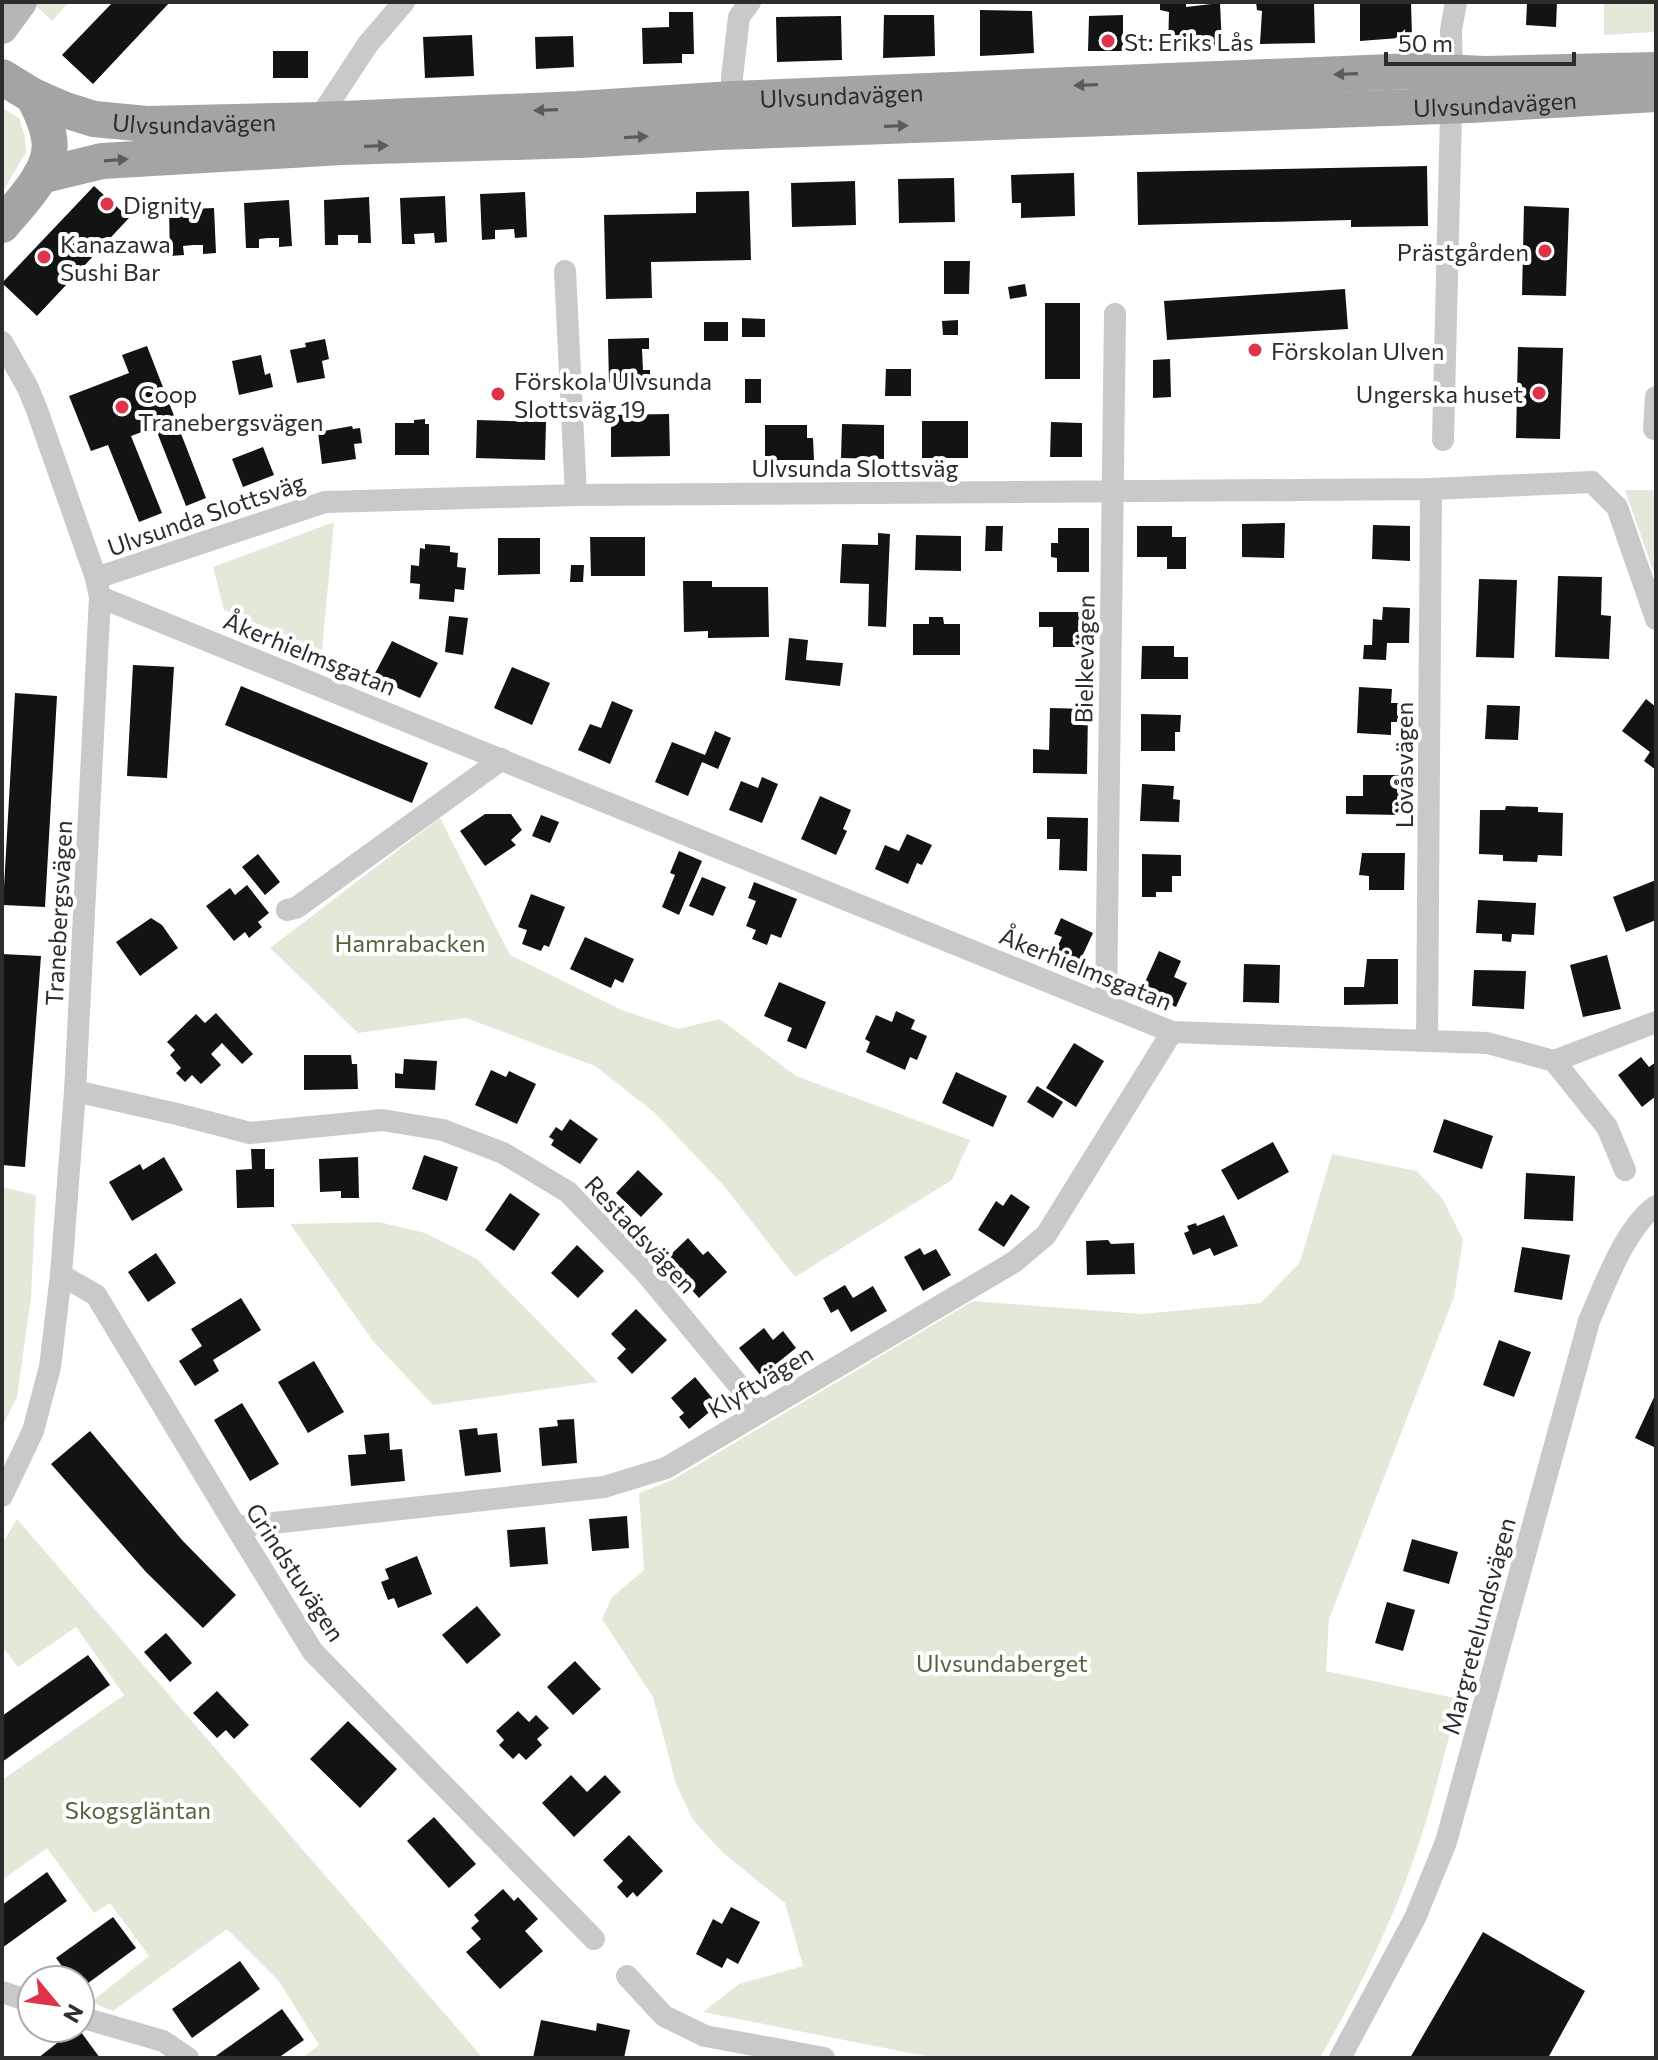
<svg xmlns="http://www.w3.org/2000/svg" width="1658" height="2060" font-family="Commissioner,sans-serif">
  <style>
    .green { fill: #e3e9d9 }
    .building { fill: #131313 }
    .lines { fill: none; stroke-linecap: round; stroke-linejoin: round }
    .minor { stroke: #c9c9c9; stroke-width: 22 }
    .secondary { stroke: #b6b6b6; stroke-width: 32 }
    .primary { stroke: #a4a4a4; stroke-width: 36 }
    .oneway { fill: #5c5c5c }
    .poi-dot { fill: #de3348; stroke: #fff; stroke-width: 3 }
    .labels { text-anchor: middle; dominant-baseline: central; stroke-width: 8; stroke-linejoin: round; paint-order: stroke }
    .poi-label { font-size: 24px; fill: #2c2c2c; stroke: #fff; text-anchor: start }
    .street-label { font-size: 24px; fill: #2c2c2c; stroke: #fff }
    .park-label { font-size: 24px; fill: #51653b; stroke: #fff }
  </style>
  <rect width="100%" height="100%" fill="#fff"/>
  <path class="green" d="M32,2H69L52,21Z
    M1604,2H1656V32L1604,35Z
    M2,108L19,118L25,137L26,152L2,193Z
    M1625,490H1656V579Z
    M334,522L322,650L224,610L213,567Z
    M440,818L510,955L624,1011L678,1029L720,1019L796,1076L970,1140L952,1180L795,1277L724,1186L655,1113L595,1066L466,1018L358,1033L270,948Z
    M1332,1154L1417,1171L1442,1198L1463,1240L1454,1297L1329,1619L1326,1671L1459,1699C1444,1755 1431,1811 1412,1864C1388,1932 1355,1996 1320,2058H935L703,2012L739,1984L803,1966L785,1903L723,1853L693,1820L676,1784L653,1697L602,1619L612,1597L644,1570L639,1493L672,1480L973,1301L1141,1314L1261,1303L1300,1262Z
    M2,1187L36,1195L31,1297L17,1397L2,1427Z
    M379,1222L425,1233L477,1259L598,1382L433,1405L373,1341L290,1224Z
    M17,1519L483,2058H302L319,2045L278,1980L227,1929L113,2011L91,2002L149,1956L110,1903L94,1913L47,1848L2,1880V1780L124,1695L76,1627L18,1667L2,1646V1544Z"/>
  <path class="building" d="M113,2H170L93,84L62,55Z
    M1160,2H1186V7L1220,3L1222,46L1168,49L1169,12L1160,10Z
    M1256,2L1314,3L1315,43L1260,44L1262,11L1257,10Z
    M1360,2H1411L1412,37L1360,41Z
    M1527,2H1557L1556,27L1526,25Z
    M980,10L1032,11L1034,53L980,56Z
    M669,12H693L694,54H682V63L643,64L642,28L669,27Z
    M884,15H934L935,56L883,58Z
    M1123,15V51H1088L1089,16Z
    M841,16L842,60L777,62L776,17Z
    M472,35L474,76L425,78L423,37Z
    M573,36L574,67L536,69L535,37Z
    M273,51H308V78H273Z
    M1427,166L1428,226L1351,227V220L1138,225L1137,172Z
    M1074,173L1075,216L1021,218V203H1012L1011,175Z
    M954,178L955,222L899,223L898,179Z
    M855,181L856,225L792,227L791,183Z
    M94,186L129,218L37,316L2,283Z
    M749,191L751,260L651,262L652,298L606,299L604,215L696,213V192Z
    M525,192L527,237L515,238L514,229L495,230V239L482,240L480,194Z
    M445,196L447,242L435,243L434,233L414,234L415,244H402L400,198Z
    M369,197L371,243H358V235H338V245H325L324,200Z
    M289,200L292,246L279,247V238H268L259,239V248H246L244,203Z
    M1524,206L1569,208L1566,296L1522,295Z
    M214,208L216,253L203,254V245H193L183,246L184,255L170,256L169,210Z
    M944,261H970L969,294H944Z
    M1025,284L1027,296L1010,299L1008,287Z
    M1345,289L1348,329L1167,340L1164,301Z
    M1045,303H1080V379H1045Z
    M742,318L765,319V337H742Z
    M958,320V335H943L942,321Z
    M704,322H728V341H704Z
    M649,338V349H642L643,370H650V382L609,383L608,339Z
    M325,339L329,359L322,361L325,378L297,383L290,350L306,347L305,343Z
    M147,346L206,498L186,506L155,427L131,436L162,513L139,522L108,445L91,451L69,396L129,373L122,355Z
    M1518,347L1563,348L1560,439L1516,438Z
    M261,355L265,375L270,373L273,387L239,395L232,361Z
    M1170,359L1171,397L1153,398V360Z
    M886,369H911V396H885Z
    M745,379H761V403H745Z
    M669,414L670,456L611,457V415Z
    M425,419V424H429V455H395V423H414V420Z
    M477,420L546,422L545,460L476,458Z
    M922,421H968V458H922Z
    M1051,422L1082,423V457H1050Z
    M842,424L884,425V459L841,458Z
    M765,425H807V438H813L814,460H765Z
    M352,426L353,429L360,428L362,443L354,444L356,459L322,464L318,432Z
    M263,447L274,475L243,487L232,459Z
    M1285,523L1284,558L1242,557V524Z
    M1373,525L1410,526V561L1372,559Z
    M986,526H1003L1002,551H985Z
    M1137,526H1172V537H1186V569H1167V557H1137Z
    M1058,528H1089V572H1057V558L1051,557V543H1058Z
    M878,533L890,534L886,627L868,626L869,584L840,583L842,544L878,545Z
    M916,535L961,536V571L915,570Z
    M590,537H645V576H591Z
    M498,538H540V574L498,575Z
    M425,544L450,546V552L458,553L457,567L466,568L464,590L455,589L454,602L419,599L420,584L410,583L411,565L419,566L420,548L425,549Z
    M571,565H584L583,582H570Z
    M1558,576L1602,577L1601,615L1611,616L1609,659L1555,657Z
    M1479,579L1517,580L1514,658L1476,657Z
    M683,581H712V587H768L769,637L708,638V631L684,632Z
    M1383,607L1410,608L1409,643H1387L1386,660L1363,659L1364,645H1372L1373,619L1382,620Z
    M1039,612H1088V647H1053V627H1039Z
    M449,616L468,618L463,655L445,652Z
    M929,617H943L944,624H960V655H913V624H929Z
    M789,638L808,640L806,660L843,663L840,686L785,680Z
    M392,641L438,663L420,698L373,677Z
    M1142,646H1174V657H1188V679H1141Z
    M133,665L174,667L167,778L127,776Z
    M512,667L550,683L532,725L494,708Z
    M241,686L428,763L412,803L225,725Z
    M1359,687L1392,689L1391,703H1403L1402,722H1391V735L1357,733Z
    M15,693L57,696L45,907L3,905Z
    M1646,699L1656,707V770L1644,761L1650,752L1622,731Z
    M612,701L633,710L610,764L578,750L590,724L601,728Z
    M1487,705L1520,706L1518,740L1485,739Z
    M1050,708L1088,709L1087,774L1033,773V749L1049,750Z
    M1141,714L1181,715L1180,732H1175V751H1141Z
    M715,731L731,738L718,769L702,762L688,796L655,782L672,742L705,755Z
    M1363,775H1400V815L1346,814V796H1363Z
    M762,777L778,784L762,823L729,810L741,781L758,788Z
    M1142,784L1174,786L1173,799L1180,800L1179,822L1140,821Z
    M820,796L851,810L843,829L847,831L836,855L801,839Z
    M1506,806L1538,807V812L1563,813L1562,856L1538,855L1537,862L1503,861V855L1479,854L1480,810H1505Z
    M485,814H511L522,830L511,840L516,845L485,866L460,831Z
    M541,815L559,822L550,843L532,836Z
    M1047,817L1088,818L1087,871L1059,870L1060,839H1047Z
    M907,834L932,845L922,865L917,863L908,884L875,869L885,845L899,851Z
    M679,851L702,861L679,915L662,907L675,875L670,873Z
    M1362,853H1405L1404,890H1369V876L1359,875Z
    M258,854L280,882L265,895L242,867Z
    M1142,854L1181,855V876H1172V892H1156V897H1142Z
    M702,877L726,887L713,916L689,906Z
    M1656,880V920L1626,932L1613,897Z
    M754,882L797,899L781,938L771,934L767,945L752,939L756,930L746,926L756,901L748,898Z
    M247,885L269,913L258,922L262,927L249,938L245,932L234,941L206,906L230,888L235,895Z
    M531,894L565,907L549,947L544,945L541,951L522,944L527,930L518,927Z
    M1478,900L1536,903L1534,935L1512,934L1511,942L1502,941V934L1476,933Z
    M151,918L162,925L178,948L140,976L116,942Z
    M1061,918L1093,933L1078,965L1054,954L1062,937L1054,934Z
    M585,937L634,959L623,983L615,979L611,988L570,969Z
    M1159,951L1181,961L1174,977L1187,983L1176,1007L1141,991Z
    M2,954L41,956L25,1167L2,1165Z
    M1607,955L1621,1009L1583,1017L1570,965Z
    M1367,959H1398V1004L1344,1005V987H1364Z
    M1244,964L1280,965L1279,1003L1243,1002Z
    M1474,970L1526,971L1524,1009L1472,1006Z
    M779,982L826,1002L806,1049L787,1041L792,1028L764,1016Z
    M896,1011L915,1020L911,1029L927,1036L917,1060L910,1057L905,1070L866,1052L870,1042L865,1039L876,1015L892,1022Z
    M216,1013L253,1054L242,1064L222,1043L211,1054L221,1065L201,1084L192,1075L185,1082L176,1073L181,1068L170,1055L175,1050L167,1042L196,1014L205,1023Z
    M1074,1043L1104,1061L1076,1107L1046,1088Z
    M304,1055H351L352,1064H357L358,1089L304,1090Z
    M1641,1057L1649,1067L1656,1062V1096L1642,1107L1618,1075Z
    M404,1059L437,1061L435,1090L395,1088V1073L403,1074Z
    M491,1070L506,1077L509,1071L536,1084L517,1124L475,1105Z
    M956,1072L1007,1096L993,1127L942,1103Z
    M1037,1086L1063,1102L1053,1118L1027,1102Z
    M570,1119L598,1139L580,1164L551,1145L554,1140L549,1137L556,1127L562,1131Z
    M1444,1119L1493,1136L1482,1169L1433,1152Z
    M1273,1142L1289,1172L1238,1200L1221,1170Z
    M251,1149H265V1169H274V1207L237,1208L236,1170L252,1169Z
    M424,1155L458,1167L447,1201L412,1189Z
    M164,1157L183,1190L132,1221L109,1182L140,1164L143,1170Z
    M358,1157L359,1198H341V1191L320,1192L319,1159Z
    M638,1170L663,1194L641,1217L616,1193Z
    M1526,1173L1575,1176L1573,1221L1524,1219Z
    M510,1193L540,1214L514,1251L485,1230Z
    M1011,1194L1030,1207L1004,1247L978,1230L996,1201L1003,1206Z
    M1224,1215L1238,1246L1214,1256L1210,1248L1193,1255L1184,1233L1189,1231L1187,1226L1196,1223L1197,1226Z
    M688,1238L703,1255L708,1251L727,1272L699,1298L665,1260Z
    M1108,1240L1111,1244L1134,1243L1135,1274L1087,1275L1086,1241Z
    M577,1245L604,1271L578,1298L551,1273Z
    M1522,1247L1570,1255L1562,1300L1514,1292Z
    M920,1248L924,1255L936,1249L951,1275L923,1291L904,1257Z
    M156,1253L176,1283L148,1302L128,1272Z
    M845,1285L853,1298L873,1286L887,1311L851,1332L838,1309L831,1313L823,1298Z
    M241,1298L261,1330L213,1360L219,1371L195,1386L179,1361L202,1346L191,1329Z
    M636,1309L667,1340L632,1374L617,1358L626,1349L611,1334Z
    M764,1328L773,1340L783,1331L796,1348L761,1376L739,1348Z
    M1499,1340L1531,1352L1514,1397L1483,1385Z
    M314,1361L344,1412L308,1433L278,1382Z
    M695,1377L718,1405L689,1429L679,1417L684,1413L671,1398Z
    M1656,1393V1448L1635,1438Z
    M242,1403L279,1464L250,1481L214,1420Z
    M574,1419L577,1463L542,1466L539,1428L558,1426L557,1420Z
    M477,1428L478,1435L497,1433L501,1472L465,1476L459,1430Z
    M90,1431L182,1540L236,1595L203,1628L146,1572L51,1464Z
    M389,1433L390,1450L402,1449L405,1481L351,1486L348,1455L366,1454L364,1435Z
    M627,1516L629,1548L592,1551L589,1519Z
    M545,1527L548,1564L510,1567L507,1530Z
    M1412,1539L1458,1552L1449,1584L1403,1571Z
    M417,1556L432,1594L398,1608L394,1598L388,1600L381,1582L389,1579L385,1569Z
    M1387,1602L1415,1610L1403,1651L1375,1643Z
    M477,1606L501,1635L467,1664L442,1635Z
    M166,1633L192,1663L170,1682L144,1652Z
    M88,1655L110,1685L2,1762V1716Z
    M575,1661L601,1689L573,1715L547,1687Z
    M217,1691L249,1725L234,1739L226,1730L217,1738L193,1713Z
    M518,1711L529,1722L536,1715L549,1728L537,1739L542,1745L526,1760L519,1753L513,1759L499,1745L504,1740L496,1731Z
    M348,1721L397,1769L360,1808L310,1759Z
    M571,1775L587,1792L605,1775L621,1792L574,1837L542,1803Z
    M434,1817L476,1864L449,1888L407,1841Z
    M629,1835L663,1871L637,1897L633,1892L627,1898L617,1887L623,1881L603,1860Z
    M47,1872L67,1901L2,1948V1905Z
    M503,1889L514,1901L518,1897L538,1919L525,1931L543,1951L500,1989L466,1952L481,1939L471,1928L479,1921L474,1915Z
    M731,1907L760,1922L738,1964L727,1958L722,1968L696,1954L713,1919L722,1924Z
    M113,1917L136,1948L80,1989V1980H72L56,1958Z
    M1483,1932L1585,1991L1548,2058H1410Z
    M240,1961L260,1989L192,2038L172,2009Z
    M282,2009L304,2040L278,2058H213Z
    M541,2020L596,2031L597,2023L630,2030L624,2058H533Z
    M78,2028L100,2058H38L71,2032Z"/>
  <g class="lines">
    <path class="minor" d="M732,99V77L739,17L750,2
      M318,120L368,44L404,2
      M565,271L576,495
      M2,342L28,388L37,410L96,578L100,597L75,1091L61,1275L50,1367L33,1431L2,1496
      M1654,429L1656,397
      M1443,440L1452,72L1451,30L1456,2
      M96,578L325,502L576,495L1431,489L1592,482L1617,507L1656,619
      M100,597L1172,1032L1487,1043L1554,1061L1607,1127L1625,1170
      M287,910L296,908L502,759
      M1106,1004L1115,314
      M1427,1041L1431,489
      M1554,1061L1656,1022
      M75,1091L177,1114L250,1133L382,1120L443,1130L503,1153L568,1192L644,1271L760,1411
      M61,1275L96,1295L236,1527L313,1652L594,1939
      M236,1527L604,1487L666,1468L1014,1262L1046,1235L1172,1032
      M627,1976L664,2016L705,2036L824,2058
      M2,1992L32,2002
      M80,2017L163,2041L188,2058
      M1340,2058L1415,1918L1446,1842L1589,1321C1604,1287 1625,1227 1656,1206"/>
    <path class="secondary" d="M2,28L21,2"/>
    <g class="primary">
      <path id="s1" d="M2,77L33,96L65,110L94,119L147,124L318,120L578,109L732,99L1415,71L1486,74L1656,70"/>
      <path id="s2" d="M40,176L102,161L342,147L580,140L719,132L1470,105L1656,94"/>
      <path d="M2,225C21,202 55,170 49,138C47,123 40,109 33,96"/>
    </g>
  </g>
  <defs><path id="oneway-solid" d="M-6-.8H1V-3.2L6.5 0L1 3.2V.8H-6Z" transform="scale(2)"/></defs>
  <g class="oneway">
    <use href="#oneway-solid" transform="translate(1346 74) rotate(178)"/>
    <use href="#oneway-solid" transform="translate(1086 85) rotate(178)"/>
    <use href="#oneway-solid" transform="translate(546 110) rotate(178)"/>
    <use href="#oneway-solid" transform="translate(896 126) rotate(-2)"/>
    <use href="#oneway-solid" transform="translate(636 137) rotate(-3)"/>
    <use href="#oneway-solid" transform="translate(376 146) rotate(-2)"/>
    <use href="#oneway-solid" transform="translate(116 160) rotate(-4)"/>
  </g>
  <g class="poi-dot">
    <circle cx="1108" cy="41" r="8"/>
    <circle cx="107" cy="204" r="8"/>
    <circle cx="1545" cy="251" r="8"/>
    <circle cx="44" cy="257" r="8"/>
    <circle cx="1255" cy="350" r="8"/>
    <circle cx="1539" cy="393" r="8"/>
    <circle cx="498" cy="394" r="8"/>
    <circle cx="122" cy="407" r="8"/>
  </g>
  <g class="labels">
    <g class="poi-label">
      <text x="1124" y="41">St: Eriks Lås</text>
      <text x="123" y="204">Dignity</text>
      <text x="60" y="243">Kanazawa<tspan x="60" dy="28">Sushi Bar</tspan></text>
      <text x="1529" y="251" text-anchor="end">Prästgården</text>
      <text x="1271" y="350">Förskolan Ulven</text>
      <text x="514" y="380">Förskola Ulvsunda<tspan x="514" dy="28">Slottsväg 19</tspan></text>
      <text x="138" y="393">Coop<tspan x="138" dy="28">Tranebergsvägen</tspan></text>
      <text x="1523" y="393" text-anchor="end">Ungerska huset</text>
    </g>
    <g class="street-label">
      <text stroke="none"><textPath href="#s1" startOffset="850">Ulvsundavägen</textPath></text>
      <text stroke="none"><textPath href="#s2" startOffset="1458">Ulvsundavägen</textPath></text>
      <text stroke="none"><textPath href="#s1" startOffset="202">Ulvsundavägen</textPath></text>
      <text x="855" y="467">Ulvsunda Slottsväg</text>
      <text transform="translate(206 514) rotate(-19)">Ulvsunda Slottsväg</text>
      <text transform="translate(310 653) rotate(22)">Åkerhielmsgatan</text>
      <text transform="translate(1084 659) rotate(-89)">Bielkevägen</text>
      <text transform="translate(1403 765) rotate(-90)">Lövåsvägen</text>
      <text transform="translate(58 913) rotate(-87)">Tranebergsvägen</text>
      <text transform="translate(1086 968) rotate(22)">Åkerhielmsgatan</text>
      <text transform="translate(641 1234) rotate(47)">Restadsvägen</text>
      <text transform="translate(760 1381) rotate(-31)">Klyftvägen</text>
      <text transform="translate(296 1572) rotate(57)">Grindstuvägen</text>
      <text transform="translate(1478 1626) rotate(-75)">Margretelundsvägen</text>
    </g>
    <g class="park-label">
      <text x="410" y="942">Hamrabacken</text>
      <text x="1002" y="1662">Ulvsundaberget</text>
      <text x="138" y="1809">Skogsgläntan</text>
    </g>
  </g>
  <rect width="1658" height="2060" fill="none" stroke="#2c2c2c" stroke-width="8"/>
  <g transform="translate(56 2004) rotate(119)"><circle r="38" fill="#ffffff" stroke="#ababab" stroke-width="2"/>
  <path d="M0-6L14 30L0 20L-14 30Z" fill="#de3348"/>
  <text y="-12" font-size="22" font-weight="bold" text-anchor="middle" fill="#2c2c2c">N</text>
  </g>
  <path d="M1386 52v12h188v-12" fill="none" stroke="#2c2c2c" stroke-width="4"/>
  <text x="1398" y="52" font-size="24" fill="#2c2c2c" stroke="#ffffff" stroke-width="6" paint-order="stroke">50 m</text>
</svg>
